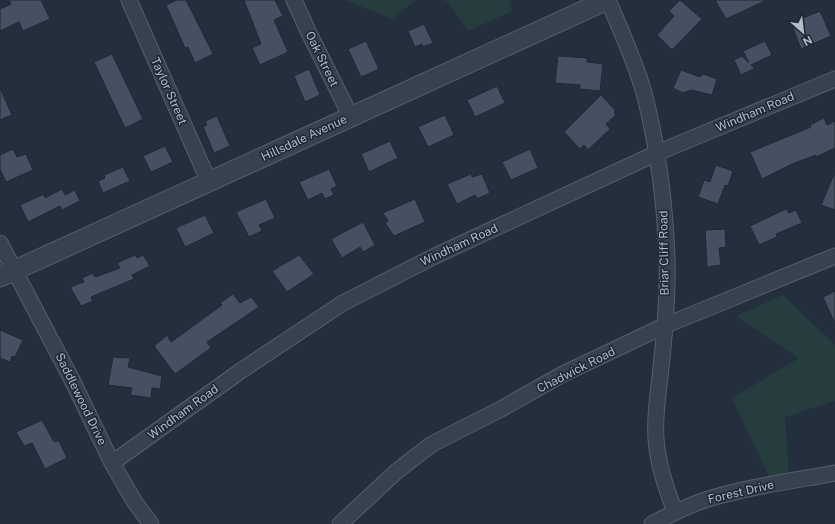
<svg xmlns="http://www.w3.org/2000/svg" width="835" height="524" font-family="'Public Sans',sans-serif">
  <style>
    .green { fill: #263c3f }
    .building { fill: #455162; stroke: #1f2835 }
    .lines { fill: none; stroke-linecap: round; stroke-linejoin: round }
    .minor-casing { stroke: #565f6c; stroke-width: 17 }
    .tertiary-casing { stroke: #565f6c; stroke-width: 21 }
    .minor { stroke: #38414e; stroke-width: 15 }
    .tertiary { stroke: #38414e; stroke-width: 19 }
    .labels { text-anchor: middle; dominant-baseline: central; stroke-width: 3; stroke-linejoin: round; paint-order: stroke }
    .street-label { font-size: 12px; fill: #b4bcc9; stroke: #1d2633 }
  </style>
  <rect width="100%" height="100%" fill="#242f3e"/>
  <path class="green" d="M345,0H416L392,19Z
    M443,0H509L512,11L468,31L448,2Z
    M783,295L835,345V401L785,417L789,476L769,477L732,398L799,358L736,316Z"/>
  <path class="building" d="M9,0H41L50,19L23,31L19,22L0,31V9L11,4Z
    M177,0H186L213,54L195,63L188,47L185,48L166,5Z
    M244,0H275L283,16L274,20L288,52L260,65L252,48L261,44Z
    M680,0L702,19L672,50L657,35L674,16L669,11Z
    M715,0H767L726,19Z
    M820,11L831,36L801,49L791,23Z
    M424,24L433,43L423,47L422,44L415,47L408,31Z
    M366,41L379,69L361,77L348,49Z
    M765,41L772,55L751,65L755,68L741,75L734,60L742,56L749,63L743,51Z
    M112,54L143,119L125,128L94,62Z
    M558,56L587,58V62L603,64L600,91L580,89V85L555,83Z
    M309,69L320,95L305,102L294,76Z
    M681,70L700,77L703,74L717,79L712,95L691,90L683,93L673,88Z
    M497,86L505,103L475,117L467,100Z
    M0,88L12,115L0,120Z
    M601,95L616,111L614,112L616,115L606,124L610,129L588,150L584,145L580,149L564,132Z
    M445,115L454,135L428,147L418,127Z
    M217,116L230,146L214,153L203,127L207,125L205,121Z
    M824,118L827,125L835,121V148L816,157V155L792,164L762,179L750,152L811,127L810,125Z
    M390,141L398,158L369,172L361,154Z
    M165,146L173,162L151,172L143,156Z
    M13,149L17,157L26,154L33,170L6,182L0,169V155Z
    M530,149L538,168L511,180L502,162Z
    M716,165L733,171L728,186L725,185L718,204L698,197L704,180L710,182Z
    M123,167L130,181L103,193L98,181L105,178L104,175Z
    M329,169L337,186L331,189L334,195L325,199L322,193L308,200L299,182Z
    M835,172V210L821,205Z
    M471,174L472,177L482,174L490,193L477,199L475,195L457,204L447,184Z
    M62,189L65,195L75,190L80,201L62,210L60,206L28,222L20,205L44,194L45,198Z
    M266,199L275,218L259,225L262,231L249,237L236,212Z
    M415,199L425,222L394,236L385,223L388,221L383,213Z
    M786,209L789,213L796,210L802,223L776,234L777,237L759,245L750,226Z
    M205,215L214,233L185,247L176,228Z
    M363,222L375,245L363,252L360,247L342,258L331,239Z
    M725,229L726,247L719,248L721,265L707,267L705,230Z
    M135,255L137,258L143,255L150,266L132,275L134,279L91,297L93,301L81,306L70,287L84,282L82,278L93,273L95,277L120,268L117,263Z
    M299,255L314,274L287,292L272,271Z
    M835,291V324L823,297Z
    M233,294L240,303L251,297L259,307L207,342L211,348L175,374L154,346L167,335L171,342L222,305L220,303Z
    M0,330L23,340L15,357L12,356L10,362L0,358Z
    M113,357L130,358L128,367L162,376L160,389L152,388L151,398L130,395L132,388L108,385Z
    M42,420L54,442L59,441L67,458L45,469L32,443L24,446L16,432Z"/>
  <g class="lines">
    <g class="minor-casing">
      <path id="minor" d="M129,0L209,182
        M294,0L308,31L351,117
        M608,0C621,31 635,61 644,93C658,147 665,202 667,258C668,294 665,331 661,367C659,391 654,415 656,439C658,465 666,488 675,512
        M0,243L72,380L112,463L134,501L151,524
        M112,463L242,370L343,303L435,256L657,153L835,79
        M340,524L397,471L432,444L501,409L563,374L664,326L835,256
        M652,524C669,515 687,506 705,500C747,487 792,481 835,473"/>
    </g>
    <g class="tertiary-casing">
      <path id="tertiary" d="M0,277L607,0"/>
    </g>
    <use href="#minor" class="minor"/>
    <use href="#tertiary" class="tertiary"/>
  </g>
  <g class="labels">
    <g class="street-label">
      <text transform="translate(322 59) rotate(64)">Oak Street</text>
      <text transform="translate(169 91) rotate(66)">Taylor Street</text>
      <text transform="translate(755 112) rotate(-23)">Windham Road</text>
      <text transform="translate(304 138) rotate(-25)">Hillsdale Avenue</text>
      <text transform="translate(459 245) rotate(-25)">Windham Road</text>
      <text transform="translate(664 253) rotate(-91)">Briar Cliff Road</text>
      <text transform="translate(576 370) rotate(-27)">Chadwick Road</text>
      <text transform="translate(81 399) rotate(64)">Saddlewood Drive</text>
      <text transform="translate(183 412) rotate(-36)">Windham Road</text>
      <text transform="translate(741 492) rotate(-13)">Forest Drive</text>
    </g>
  </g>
  <g transform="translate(803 32) rotate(152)" stroke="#1d2633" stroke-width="3" paint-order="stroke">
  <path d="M0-3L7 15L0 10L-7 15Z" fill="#b4bcc9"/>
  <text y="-6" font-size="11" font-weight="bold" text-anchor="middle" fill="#b4bcc9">N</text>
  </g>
</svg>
